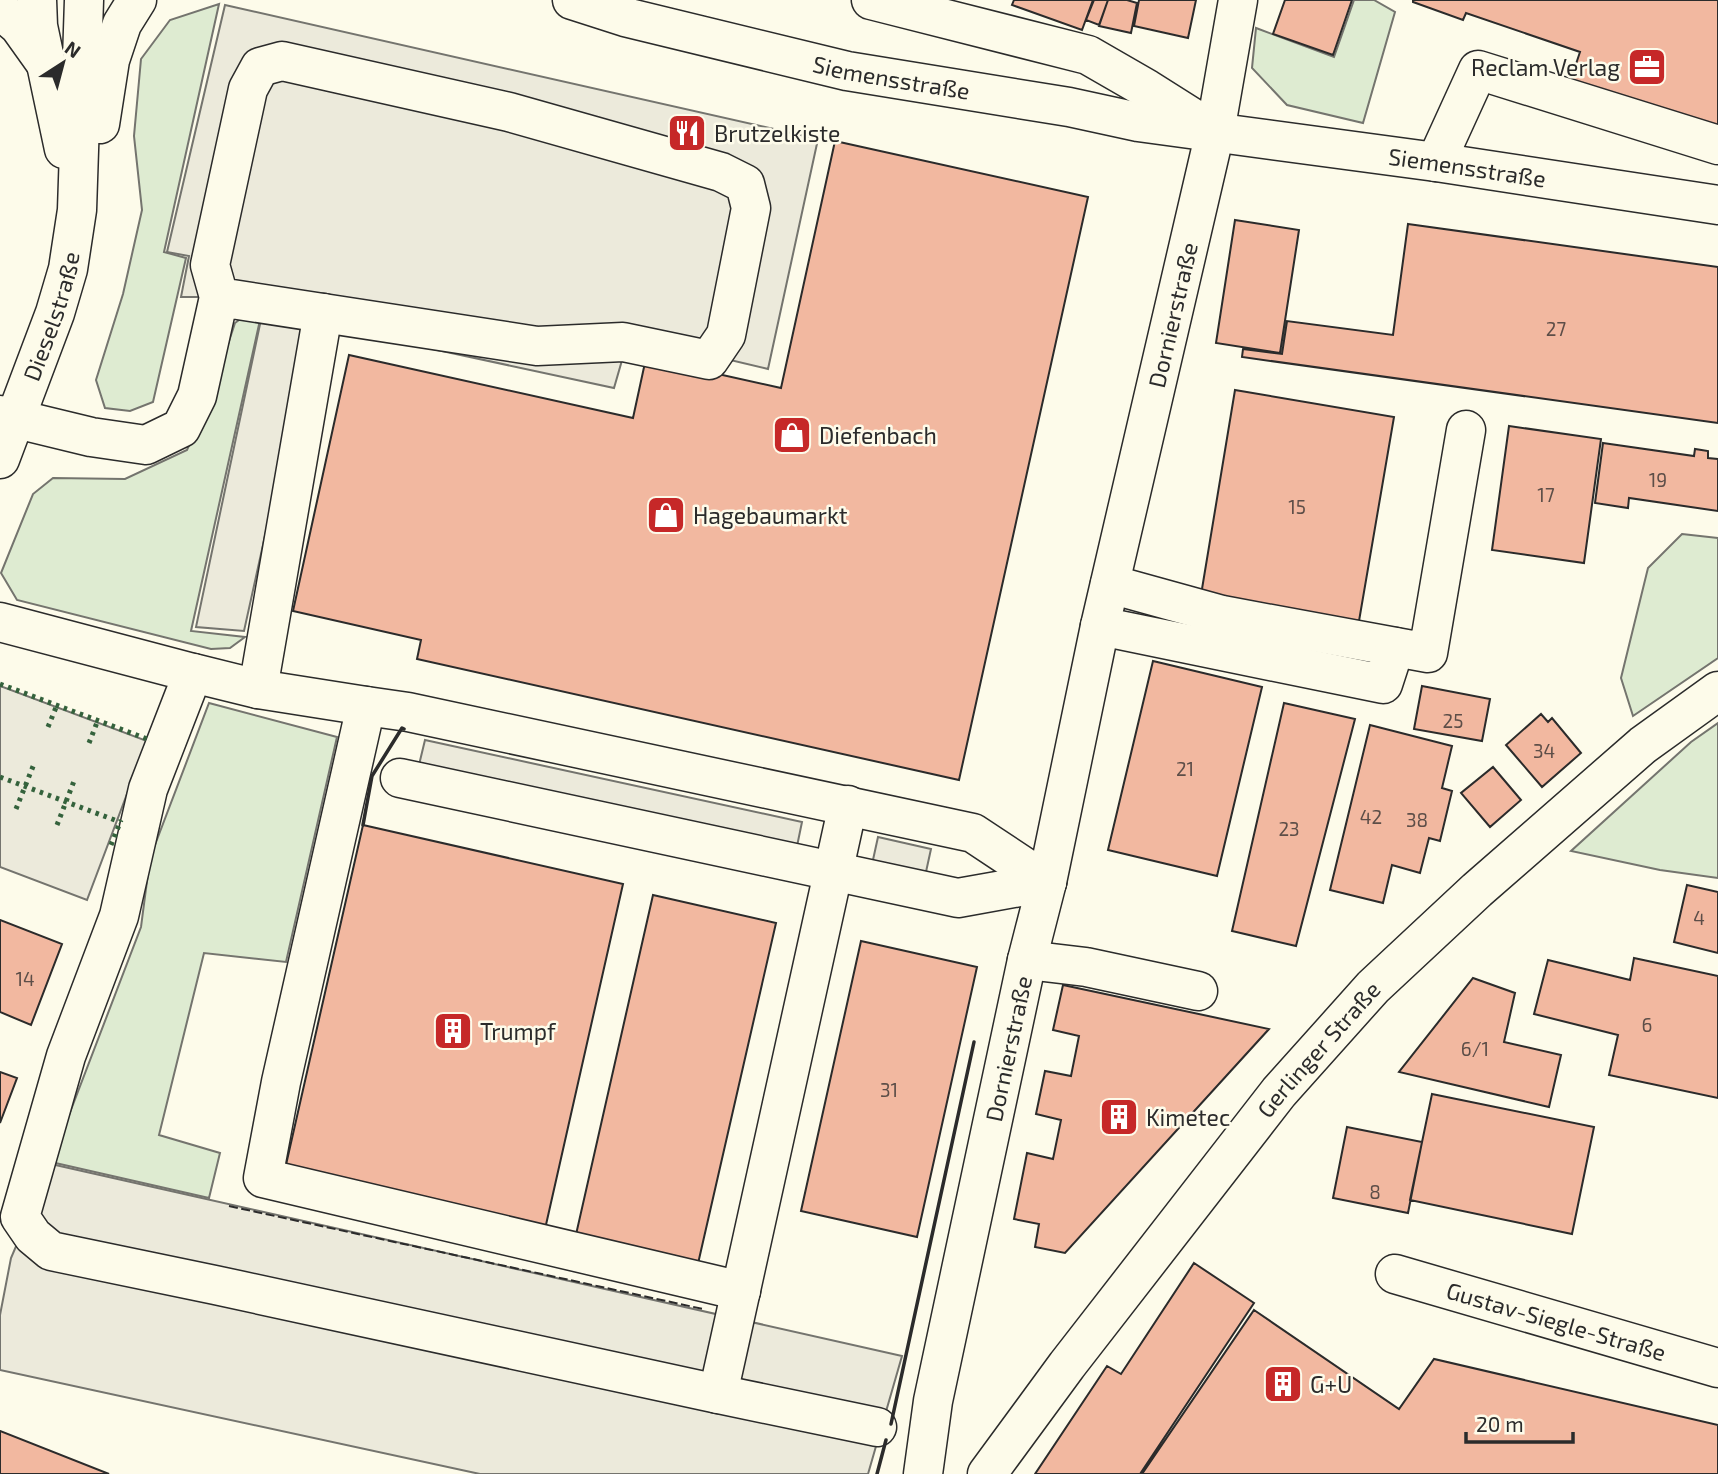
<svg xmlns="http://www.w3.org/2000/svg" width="1718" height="1474" font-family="'Exo 2',sans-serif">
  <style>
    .green { fill: #deebd1; stroke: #74746e; stroke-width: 2 }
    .parking { fill: #eceadb; stroke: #74746e; stroke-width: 2 }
    .building { fill: #f2b8a0; stroke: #2b2b2b; stroke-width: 2 }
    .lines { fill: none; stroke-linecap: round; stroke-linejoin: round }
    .minor-casing { stroke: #2b2b2b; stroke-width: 41 }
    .major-casing { stroke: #2b2b2b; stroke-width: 41 }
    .minor { stroke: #fdfbea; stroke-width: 38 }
    .major { stroke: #fdfbea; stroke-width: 38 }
    .hedge { stroke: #34623c; stroke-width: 5; stroke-dasharray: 3.5 5; stroke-linecap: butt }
    .fence { stroke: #2b2b2b; stroke-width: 2; stroke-dasharray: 9 3.5; stroke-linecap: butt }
    .wall { stroke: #2b2b2b; stroke-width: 3.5 }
    .labels { text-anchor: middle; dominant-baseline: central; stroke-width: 5; stroke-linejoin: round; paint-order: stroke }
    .number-label { font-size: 19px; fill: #5d4e48 }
    .poi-label { font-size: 23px; fill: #2b2b2b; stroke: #fdfbea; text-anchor: start }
    .street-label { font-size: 23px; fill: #2b2b2b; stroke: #fdfbea }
  </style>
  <rect width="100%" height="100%" fill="#fdfbea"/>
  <path class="green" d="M1354,0H1374L1395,12L1363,123L1287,105L1252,68L1256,28L1334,57Z
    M219,4L164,252L186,258L153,402L130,411L105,408L96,380L123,294L142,210L134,136L141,59L170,20Z
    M262,311L191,631L245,637L230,648L211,649L17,600L1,573L33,494L53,478L125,479L187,450L211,396L235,323L243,317Z
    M1682,534L1718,538V658L1633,716L1621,678L1648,568Z
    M209,703L337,737L286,962L204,953L159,1135L220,1153L209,1198L51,1162L141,927L150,858Z
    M1718,723V878L1660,870L1571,851L1691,742Z"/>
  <path class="parking" d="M225,5L818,139L768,369L629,336L614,388L312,323L244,631L196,627L263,310L219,297H181L189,256L167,252Z
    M0,686L147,741L87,900L0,867Z
    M425,740L802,822L796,851L418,769Z
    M878,837L931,849L924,881L871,869Z
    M51,1164L902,1356L868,1474H480L0,1370V1315L11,1258Z"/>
  <path class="building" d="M1014,0H1093L1082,30L1012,5Z
    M1094,0H1108L1099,25L1086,20Z
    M1108,0H1127L1137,3L1131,33L1099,26Z
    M1139,0H1196L1188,38L1134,26Z
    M1285,0H1352L1333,55L1273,34Z
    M1413,0H1718V133L1570,82L1580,52L1466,13L1463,20L1413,2Z
    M835,141L1088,197L959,780L417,659L421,640L293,611L349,355L633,418L646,358L781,388Z
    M1235,220L1299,230L1280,353L1216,343Z
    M1408,224L1718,267V423L1242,357L1243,349L1282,354L1287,321L1393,335Z
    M1235,390L1394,417L1359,621L1201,595Z
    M1509,426L1601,439L1584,563L1492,550Z
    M1603,443L1694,456L1695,449L1708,451V458L1718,459V511L1629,498L1628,508L1595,503Z
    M1153,661L1262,687L1217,876L1108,850Z
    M1422,686L1490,699L1482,741L1414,729Z
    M1284,703L1355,719L1296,946L1232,931Z
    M1541,714L1548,722L1552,718L1581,753L1542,787L1506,745Z
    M1370,725L1452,746L1442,788L1452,791L1440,841L1429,838L1420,873L1392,865L1383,903L1330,890Z
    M1493,767L1521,800L1490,827L1461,793Z
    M363,825L623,884L543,1238L283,1178Z
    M1687,885L1718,892V953L1674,942Z
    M653,895L776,923L697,1268L575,1239Z
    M0,920L62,944L31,1025L0,1012Z
    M861,941L977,967L917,1237L801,1211Z
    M1634,958L1718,976V1098L1609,1075L1618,1035L1534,1014L1548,960L1630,980Z
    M1473,978L1515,993L1504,1042L1561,1055L1549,1107L1399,1072Z
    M1063,985L1269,1029L1065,1253L1035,1247L1039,1224L1014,1219L1027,1153L1053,1159L1061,1120L1036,1114L1045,1071L1071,1076L1079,1036L1053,1030Z
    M0,1072L17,1078L0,1123Z
    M1432,1094L1594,1127L1572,1234L1410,1200Z
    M1347,1127L1422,1142L1408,1213L1333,1198Z
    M1194,1263L1254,1303L1140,1474H1035L1107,1366L1121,1374Z
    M1254,1310L1399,1409L1434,1359L1718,1425V1474H1142Z
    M0,1431L109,1474H0Z"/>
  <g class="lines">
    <g class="minor-casing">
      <g id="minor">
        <path d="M37,0L38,26L64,149"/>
        <path d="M871,0L1088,55L1147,89L1215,132"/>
        <path d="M0,10L19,26L44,61"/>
        <path d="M100,124L110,60L122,24L137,0"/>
        <path d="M1436,162L1478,70L1718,145"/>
        <path d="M0,415L91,437L146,445L181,428L197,396L219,297L210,265L248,89L260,67L282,61L509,112L721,172L745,184L751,208L726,335L709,360L623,342L537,346L219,297"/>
        <path id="s1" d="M0,459L55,313L68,269L77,210L84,0"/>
        <path d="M1110,584L1222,615L1428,653L1466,430"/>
        <path d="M0,622L193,673L148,789L119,916L66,1056L20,1217L33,1236L51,1251L215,1285L718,1394L848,805"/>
        <path d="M1100,626L1383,684L1395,647"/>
        <path d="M193,673L258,689L366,706L408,712L973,833L1047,882"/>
        <path d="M258,689L323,313"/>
        <path d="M366,706L281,1082L263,1178L741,1291"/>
        <path d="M400,778L958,898L1047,882"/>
        <path d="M1027,960L1086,967L1198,991"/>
        <path id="s2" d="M1395,1274L1718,1368"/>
        <path d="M718,1394L877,1427"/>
        <path id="s3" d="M923,1474L933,1401L1027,960L1047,882L1100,626L1215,132L1238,0"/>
      </g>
    </g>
    <g class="major-casing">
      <g id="major">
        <path id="s4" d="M572,0L625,17L847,71L1069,107L1138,122L1436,162L1718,205"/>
        <path id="s5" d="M987,1474L1067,1365L1279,1092L1373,987L1477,890L1643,745L1718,691"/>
      </g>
    </g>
    <use href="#minor" class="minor"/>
    <use href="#major" class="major"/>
    <path class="hedge" d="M0,684L150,740L149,741
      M48,727L57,705
      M89,743L98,720
      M0,777L120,822
      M16,809L34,764
      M57,825L74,781
      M111,845L121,820"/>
    <path class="fence" d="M229,1206L703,1309"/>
    <path class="wall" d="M363,825L372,776L402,728L404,729
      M891,1424L974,1042
      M877,1474L886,1440"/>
  </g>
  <defs>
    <g id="office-square" transform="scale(2.0125)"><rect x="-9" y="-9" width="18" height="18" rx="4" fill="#c62828" stroke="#fdfbea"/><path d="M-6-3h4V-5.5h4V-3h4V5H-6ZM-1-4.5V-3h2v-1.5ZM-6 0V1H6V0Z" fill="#fff"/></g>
    <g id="restaurant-square" transform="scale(2.0125)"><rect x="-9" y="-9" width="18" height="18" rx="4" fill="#c62828" stroke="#fdfbea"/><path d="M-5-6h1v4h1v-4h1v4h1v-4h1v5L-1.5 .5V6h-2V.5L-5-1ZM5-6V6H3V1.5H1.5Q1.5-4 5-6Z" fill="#fff"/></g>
    <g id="shop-square" transform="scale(2.0125)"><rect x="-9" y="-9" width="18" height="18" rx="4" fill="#c62828" stroke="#fdfbea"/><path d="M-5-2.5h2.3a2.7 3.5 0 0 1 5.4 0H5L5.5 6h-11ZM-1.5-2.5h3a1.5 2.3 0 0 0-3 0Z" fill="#fff"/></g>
    <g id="building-square" transform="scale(2.0125)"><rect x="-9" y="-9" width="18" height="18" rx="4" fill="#c62828" stroke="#fdfbea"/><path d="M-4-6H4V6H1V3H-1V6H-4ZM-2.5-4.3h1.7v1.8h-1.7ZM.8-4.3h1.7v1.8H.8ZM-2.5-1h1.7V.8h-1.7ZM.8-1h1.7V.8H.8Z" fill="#fff"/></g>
  </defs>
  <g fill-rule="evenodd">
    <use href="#office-square" x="1647" y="67"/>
    <use href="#restaurant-square" x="687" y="133"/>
    <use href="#shop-square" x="792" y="435"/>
    <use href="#shop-square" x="666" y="515"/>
    <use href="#building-square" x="453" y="1031"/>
    <use href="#building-square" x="1119" y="1117"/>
    <use href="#building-square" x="1283" y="1384"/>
  </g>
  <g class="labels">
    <g class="number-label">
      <text x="1556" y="328">27</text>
      <text x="1658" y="479">19</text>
      <text x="1546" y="494">17</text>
      <text x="1297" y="506">15</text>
      <text x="1453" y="720">25</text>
      <text x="1544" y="750">34</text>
      <text x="1185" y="768">21</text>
      <text x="1371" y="816">42</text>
      <text x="1417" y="819">38</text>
      <text x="1289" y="828">23</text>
      <text x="1699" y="917">4</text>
      <text x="25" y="978">14</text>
      <text x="1647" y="1024">6</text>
      <text x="1475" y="1048">6/1</text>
      <text x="889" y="1089">31</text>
      <text x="1375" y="1191">8</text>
    </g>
    <g class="poi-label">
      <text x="1620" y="67" text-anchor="end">Reclam Verlag</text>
      <text x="714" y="133">Brutzelkiste</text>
      <text x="819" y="435">Diefenbach</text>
      <text x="693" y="515">Hagebaumarkt</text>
      <text x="480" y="1031">Trumpf</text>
      <text x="1146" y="1117">Kimetec</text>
      <text x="1310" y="1384">G+U</text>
    </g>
    <g class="street-label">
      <text stroke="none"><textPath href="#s4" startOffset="329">Siemensstraße</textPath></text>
      <text stroke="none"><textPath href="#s4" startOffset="912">Siemensstraße</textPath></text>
      <text stroke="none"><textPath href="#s3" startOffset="1186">Dornierstraße</textPath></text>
      <text stroke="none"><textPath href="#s1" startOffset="152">Dieselstraße</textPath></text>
      <text stroke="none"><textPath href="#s3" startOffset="434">Dornierstraße</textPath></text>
      <text stroke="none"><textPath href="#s5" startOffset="539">Gerlinger Straße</textPath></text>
      <text stroke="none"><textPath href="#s2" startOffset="168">Gustav-Siegle-Straße</textPath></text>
    </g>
  </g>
  <g transform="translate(63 63) rotate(36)" stroke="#fdfbea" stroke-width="5" paint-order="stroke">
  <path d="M0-5L12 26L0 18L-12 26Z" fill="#2b2b2b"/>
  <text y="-10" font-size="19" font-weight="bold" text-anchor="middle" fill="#2b2b2b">N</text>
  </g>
  <path d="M1466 1432v10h107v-10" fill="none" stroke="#2b2b2b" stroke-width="3.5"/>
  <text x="1476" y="1432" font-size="21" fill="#2b2b2b" stroke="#fdfbea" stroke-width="5" paint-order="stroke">20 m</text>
</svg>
